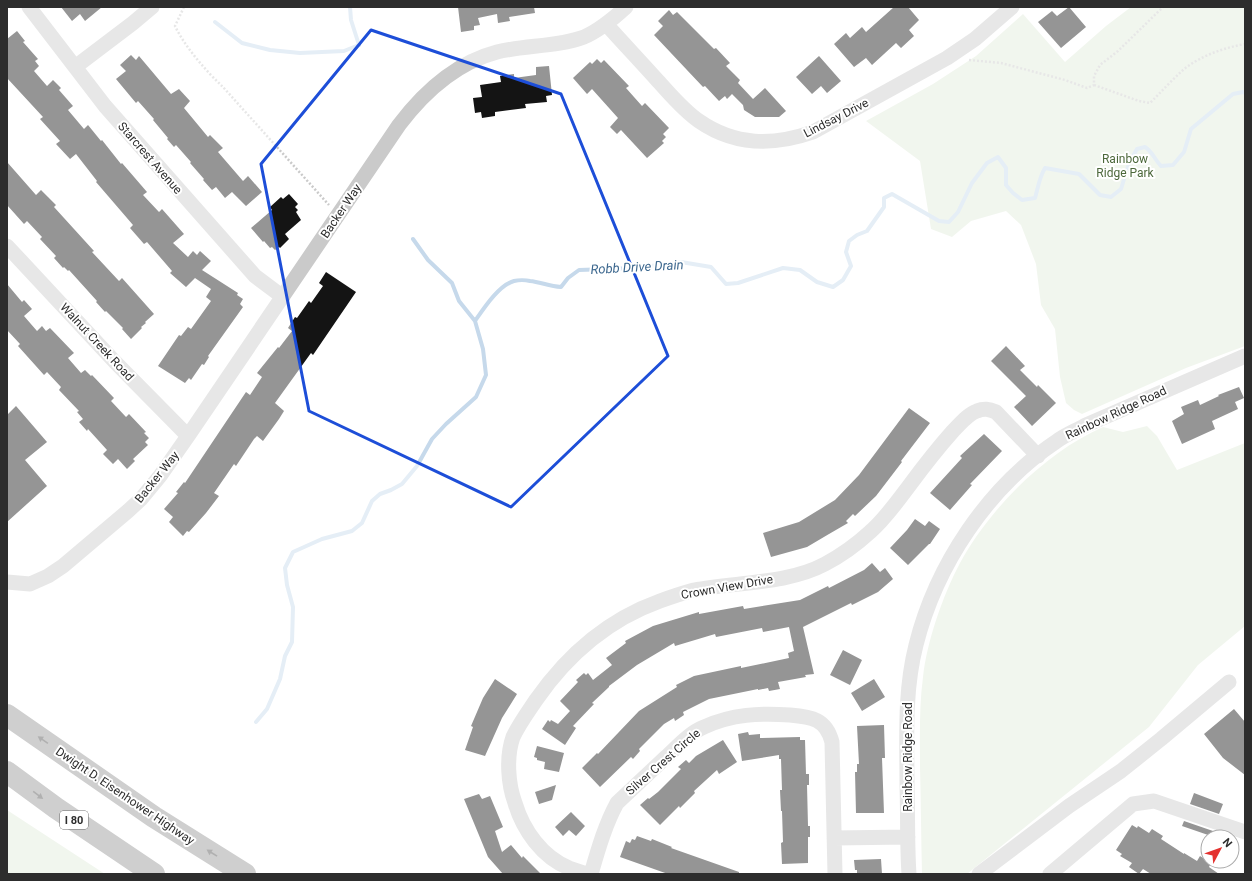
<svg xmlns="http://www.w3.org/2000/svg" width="1252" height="881" font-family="Roboto,sans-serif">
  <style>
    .green { fill: #e1ebda }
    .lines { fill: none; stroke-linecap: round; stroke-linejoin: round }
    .stream { stroke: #c6d9eb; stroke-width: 4 }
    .building { fill: #141414 }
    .path { stroke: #cacaca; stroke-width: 2.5; stroke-dasharray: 2 2; stroke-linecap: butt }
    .minor { stroke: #cacaca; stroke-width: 15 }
    .highway { stroke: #949494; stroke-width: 22 }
    .oneway { fill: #515151 }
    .marked { fill: none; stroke: #1d4ed8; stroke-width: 3; stroke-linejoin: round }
    .labels { text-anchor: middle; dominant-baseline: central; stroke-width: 4; stroke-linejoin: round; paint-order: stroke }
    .shield { fill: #fff; stroke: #6c6c6c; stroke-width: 1 }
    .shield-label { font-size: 11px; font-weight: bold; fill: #2d2d2d }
    .street-label { font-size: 12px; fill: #2d2d2d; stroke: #fff }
    .park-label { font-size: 12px; fill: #4c683b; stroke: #fff }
    .water-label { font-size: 13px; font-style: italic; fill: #3c678e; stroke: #fff }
  </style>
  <rect width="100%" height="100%" fill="#fff"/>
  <path class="green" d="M1131,7H1245V346L1186,368L1082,414L1074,410L1066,403L1060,377L1055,329L1041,305L1036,264L1021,225L1006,211L971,221L952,237L931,229L920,161L866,121L933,84L976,56L1023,14L1065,62L1106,26Z
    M1147,426L1157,436L1177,470L1245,443V626L1198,665L1149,727L967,874H922C921,839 921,803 920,768C920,738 919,707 923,677C927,641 943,595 960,563C990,508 1046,452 1103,427L1123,432Z
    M7,810L105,874H7Z"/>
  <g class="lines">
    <path class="stream" d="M215,22L242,43L270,50L300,53L344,51L359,45L351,20L350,7
      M413,239L428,260L452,283L459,301L475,321
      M256,722L267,709L280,679L285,656L292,642L293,607L287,585L285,568L293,552L322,539L352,531L362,523L372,501L380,494L391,490L402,484L417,466L432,439L446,424L476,397L486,375L483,349L475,321C484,308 499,285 514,281C518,280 526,280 530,281C540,282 549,286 561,287L568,278L579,270L636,268L681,262L711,267L726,284L738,283L783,268L800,270L817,282L833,287L843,280L851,266L846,252L849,241L857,235L867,231L884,207V198L892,194L939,221L949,222L958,212L972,183L987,163L998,157L1006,168V185L1013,193L1022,200L1035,198C1038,188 1039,178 1045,168L1079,174L1100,195L1111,197L1121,189L1129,163L1137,149L1145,147C1152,151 1155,160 1161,166L1173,165L1184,152L1191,129L1233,94L1243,92L1245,93"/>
  </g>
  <path class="building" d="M61,7H102L85,21L80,14L72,21Z
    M458,7H534L535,13L509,17L510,21L498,23L497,14L478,18L480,25L474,26V30L461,32Z
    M894,7H908L919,20L909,30L914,36L901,48L896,43L872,65L866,58L854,67L834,44L846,33L850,38L862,27L866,32Z
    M1069,7L1086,27L1061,48L1038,22L1052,11L1057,16Z
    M669,10L673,15L677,12L714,49L716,48L730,63L726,66L740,80L738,83L753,99L765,88L786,111L779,117H755L744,110L743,105L732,94L727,99L725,96L719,101L705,86L703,87L654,35L663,26L658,21Z
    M17,31L25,41L23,42L38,59L35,61L39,66L34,71L47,86L53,80L61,88L59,90L73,106L68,110L84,129L88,125L101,141L102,140L121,164L122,163L147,192L143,195L159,212L162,209L184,234L173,243L188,257L193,251L197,255L200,251L211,261L202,270L238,293L237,295L243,299L240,304L243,307L208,356L209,357L204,365L202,364L191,380L189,378L185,383L158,366L179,335L181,336L188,327L191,329L211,301L206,297L211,289L195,278L186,287L170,273L172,271L147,242L144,244L130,228L133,225L96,182L97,181L76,154L70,159L56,144L60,141L40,119L43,117L7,78V39Z
    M131,55L136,60L139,56L171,94L179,89L190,101L184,108L208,137L210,135L223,148L218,152L243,181L248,176L262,192L246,206L232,192L225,198L216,187L212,190L203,180L204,179L190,163L191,162L176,145L174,147L167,139L168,138L153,120L154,119L138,101L136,103L116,79L126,71L120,65Z
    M819,56L841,81L827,93L821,86L812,94L796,77Z
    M597,59L601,63L604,60L629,86L626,88L642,106L645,103L669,128L663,134L666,137L662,141L664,143L647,158L621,130L617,134L610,127L618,118L592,89L587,94L573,78L590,62L592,64Z
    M549,66L552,95L546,96L547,102L525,104L526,108L495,112V116L482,118L481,112L475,113L473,98L482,97L480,85L501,82L500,76L514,74V78L536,75V67Z
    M7,162L36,195L41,190L56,205L54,207L94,251L92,252L119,281L122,278L154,314L145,322L146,323L141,327L142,328L131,339L122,329L123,328L106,311L105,312L96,302L97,301L69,270L68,271L64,267L63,268L54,258L56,256L40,239L42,237L27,221L24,224L7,205Z
    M289,194L298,204L295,207L298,210L296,212L301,220L285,234L289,239L280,248L279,247L275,250L272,247L270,248L264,241L263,242L251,228L272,210L270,207L281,197L283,199Z
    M326,272L356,292L313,355L311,353L275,403L284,411L279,419L263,441L257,436L254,439L236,466L234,464L214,493L219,496L206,513L189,532L187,531L183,536L169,522L173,517L164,509L178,493L176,492L184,482L185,483L246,392L250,395L262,377L257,373L278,347L279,348L292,331L288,328L295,317L297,318L309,301L311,303L323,286L319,283Z
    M7,284L22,302L24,300L32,309L24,316L37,331L42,326L46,331L50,328L74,353L68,358L81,373L85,370L91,376L92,375L114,398L111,401L126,417L129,414L146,432L144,433L149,438L145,442L148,445L133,459L135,461L127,469L118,459L113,464L103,454L107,450L88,429L87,431L79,422L83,419L77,412L79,411L59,390L61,387L47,372L44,375L18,346L20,344L7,330Z
    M1006,346L1025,366L1020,370L1037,387L1038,385L1056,403L1032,426L1014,407L1026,396L991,361Z
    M1239,387L1244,398L1235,402L1238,409L1212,421L1215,429L1182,444L1172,421L1184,414L1181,407L1198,400L1200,405L1219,396L1218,395Z
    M16,406L47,442L25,460L47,486L7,522V415Z
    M909,408L930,423L901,461L902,462L876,496L855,516L853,514L846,521L848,523L829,534L807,547L771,557L763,533L799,522L835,500L859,475Z
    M984,434L1002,451L970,484L972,485L950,510L930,493L962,458L960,456Z
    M915,519L925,526L929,521L940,529L930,544H929L908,565L890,548L907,530Z
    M872,563L880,572L885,568L893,579L878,592L852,605L851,603L803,627L814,674L805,675L806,677L778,682L780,689L769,691L768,688L758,690V689L709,699L683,712L684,715L675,721L674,718L664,724L639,749L640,751L633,759L631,757L600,787L582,768L597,753L598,754L639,711L677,687L676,685L694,676L741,666V668L789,658L788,653L794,651L789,627L763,632L762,628L716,637L715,634L675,646L674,643L637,665L609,686V687L592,703L594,704L573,726L576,728L565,745L542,729L548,720L550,722L551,720L558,724L570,711L560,701L578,682L576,680L584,673L586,675L588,673L593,680L612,665L606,658L626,643L625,641L653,626L699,612V614L743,606L744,609L800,600L828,586L829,588L864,570Z
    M843,650L862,660L850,685L830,675Z
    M495,679L517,694L502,718L485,756L465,750L473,727L471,726L483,698Z
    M874,679L885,697L862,711L851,693Z
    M1234,709L1245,722V775L1223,758L1204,734Z
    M884,725L885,758H882L884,813H856L855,772H857V764H859L857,726Z
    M748,732L749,735L760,734V738L800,737V740H805L806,774H809V785H807L808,826H810V837H808V863L782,864L781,843L783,842L782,811H781L780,790H782L781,759H779V755L742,761L738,734Z
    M723,740L737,762L719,774L717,770L694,791L695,793L680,808L679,806L660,825L640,805L648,798L649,799L658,792L681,769L678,767L686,760L689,763L696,756Z
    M537,746L564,753L559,772L544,769L545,762L537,760V758L534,757Z
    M556,785L552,800L539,804L535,792Z
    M1194,793L1223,804L1219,814L1190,804Z
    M479,794L482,799L490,796L503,827L495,831L502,852L511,845L522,858L523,856L541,874H503L488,857L464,799Z
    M571,812L585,826L576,836L569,830L563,836L555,827Z
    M1184,821L1213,831L1211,836L1182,826Z
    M1132,825L1137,828L1138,826L1149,833L1152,829L1163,836L1161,839L1184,854V853L1197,861L1200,856L1211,863L1209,867L1219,874H1151L1143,869L1139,874L1129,867L1132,863L1120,856L1122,854L1116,850Z
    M637,836L651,841L652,839L672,847L671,848L739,872V874H668L620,857L626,841L630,843L632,839L635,840Z
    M881,859L882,874H857V870H855L854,860Z"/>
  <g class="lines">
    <path class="path" d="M184,7L175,26C185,47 206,71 223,87L329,205
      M969,60L1001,63L1065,80L1087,88L1094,85V76L1100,65L1118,51L1163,7
      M1094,85L1139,101L1150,103C1161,92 1172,80 1183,70C1200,56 1223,48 1245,44"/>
    <path class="minor" d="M29,7L105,106L255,276L283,297
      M606,24C623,43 641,62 658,81C671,95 683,110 699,121C735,146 773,146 813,132L947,58L975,39L1012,7
      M75,67L133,23L152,7
      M7,246L115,362L188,436
      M7,582L30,584L48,576L63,566L128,511L141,499L160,476L188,436L399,125C424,92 455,63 497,52C525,45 557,47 584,37C600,30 613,19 626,7
      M834,838L908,837
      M587,874C581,872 575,870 569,868C542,857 523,830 515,803C508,784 506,757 513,737C519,724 528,712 536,700C568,654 607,620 660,601C671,597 683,593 694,590C736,582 788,584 825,564C842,555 857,544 870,532C885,519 897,502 909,486C923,467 937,449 953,431C960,424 968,414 977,411C984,408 989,409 996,412L1038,456
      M591,874C598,850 605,825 617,803C633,788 650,772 666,757C677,747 689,733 704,727C732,714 760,713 790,715C812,717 826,719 832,742L835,874
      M909,874C907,845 908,816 907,786C907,739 904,692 916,645C936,565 988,487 1057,441C1065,435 1075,431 1084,426L1245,356
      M979,874L1069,806L1121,771L1161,739L1229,682
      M1050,874L1133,804L1154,801L1245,832"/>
    <path class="highway" d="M7,715L154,817L245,874
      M7,772L56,808L154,874"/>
  </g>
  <defs><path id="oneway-solid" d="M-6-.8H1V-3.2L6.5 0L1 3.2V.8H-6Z"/></defs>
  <g class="oneway">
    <use href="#oneway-solid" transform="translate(43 740) rotate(-145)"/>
    <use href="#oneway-solid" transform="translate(38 795) rotate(37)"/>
    <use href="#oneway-solid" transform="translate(212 853) rotate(-148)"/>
  </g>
  <path d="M0 0H1252V881H0ZM371,30L561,94L668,356L511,507L309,411L261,164Z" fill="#fff" fill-opacity=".55" fill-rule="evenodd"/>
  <path class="marked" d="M371,30L561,94L668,356L511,507L309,411L261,164Z"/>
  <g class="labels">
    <rect class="shield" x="60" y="811" width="28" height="18" rx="3"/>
    <g class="shield-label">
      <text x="74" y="820">I 80</text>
    </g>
    <g class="street-label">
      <text transform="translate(836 118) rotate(-27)">Lindsay Drive</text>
      <text transform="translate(150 158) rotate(49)">Starcrest Avenue</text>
      <text transform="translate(341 211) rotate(-56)">Backer Way</text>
      <text transform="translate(97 342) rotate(47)">Walnut Creek Road</text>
      <text transform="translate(1116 413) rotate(-25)">Rainbow Ridge Road</text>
      <text transform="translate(157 477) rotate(-51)">Backer Way</text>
      <text transform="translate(727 587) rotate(-10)">Crown View Drive</text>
      <text transform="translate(908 757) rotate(-90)">Rainbow Ridge Road</text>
      <text transform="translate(663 762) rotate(-41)">Silver Crest Circle</text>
      <text transform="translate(125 796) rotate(34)">Dwight D. Eisenhower Highway</text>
    </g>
    <g class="park-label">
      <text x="1125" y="159">Rainbow<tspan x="1125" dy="14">Ridge Park</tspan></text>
    </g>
    <g class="water-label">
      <text transform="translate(637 267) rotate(-3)">Robb Drive Drain</text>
    </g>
  </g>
  <rect width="1252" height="881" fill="none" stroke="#2d2d2d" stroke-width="16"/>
  <g transform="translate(1220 849) rotate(49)"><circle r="19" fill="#ffffff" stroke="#ababab"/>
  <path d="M0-3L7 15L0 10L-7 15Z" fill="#e4322f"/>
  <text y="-6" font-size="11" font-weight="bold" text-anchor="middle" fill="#2d2d2d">N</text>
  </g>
</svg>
